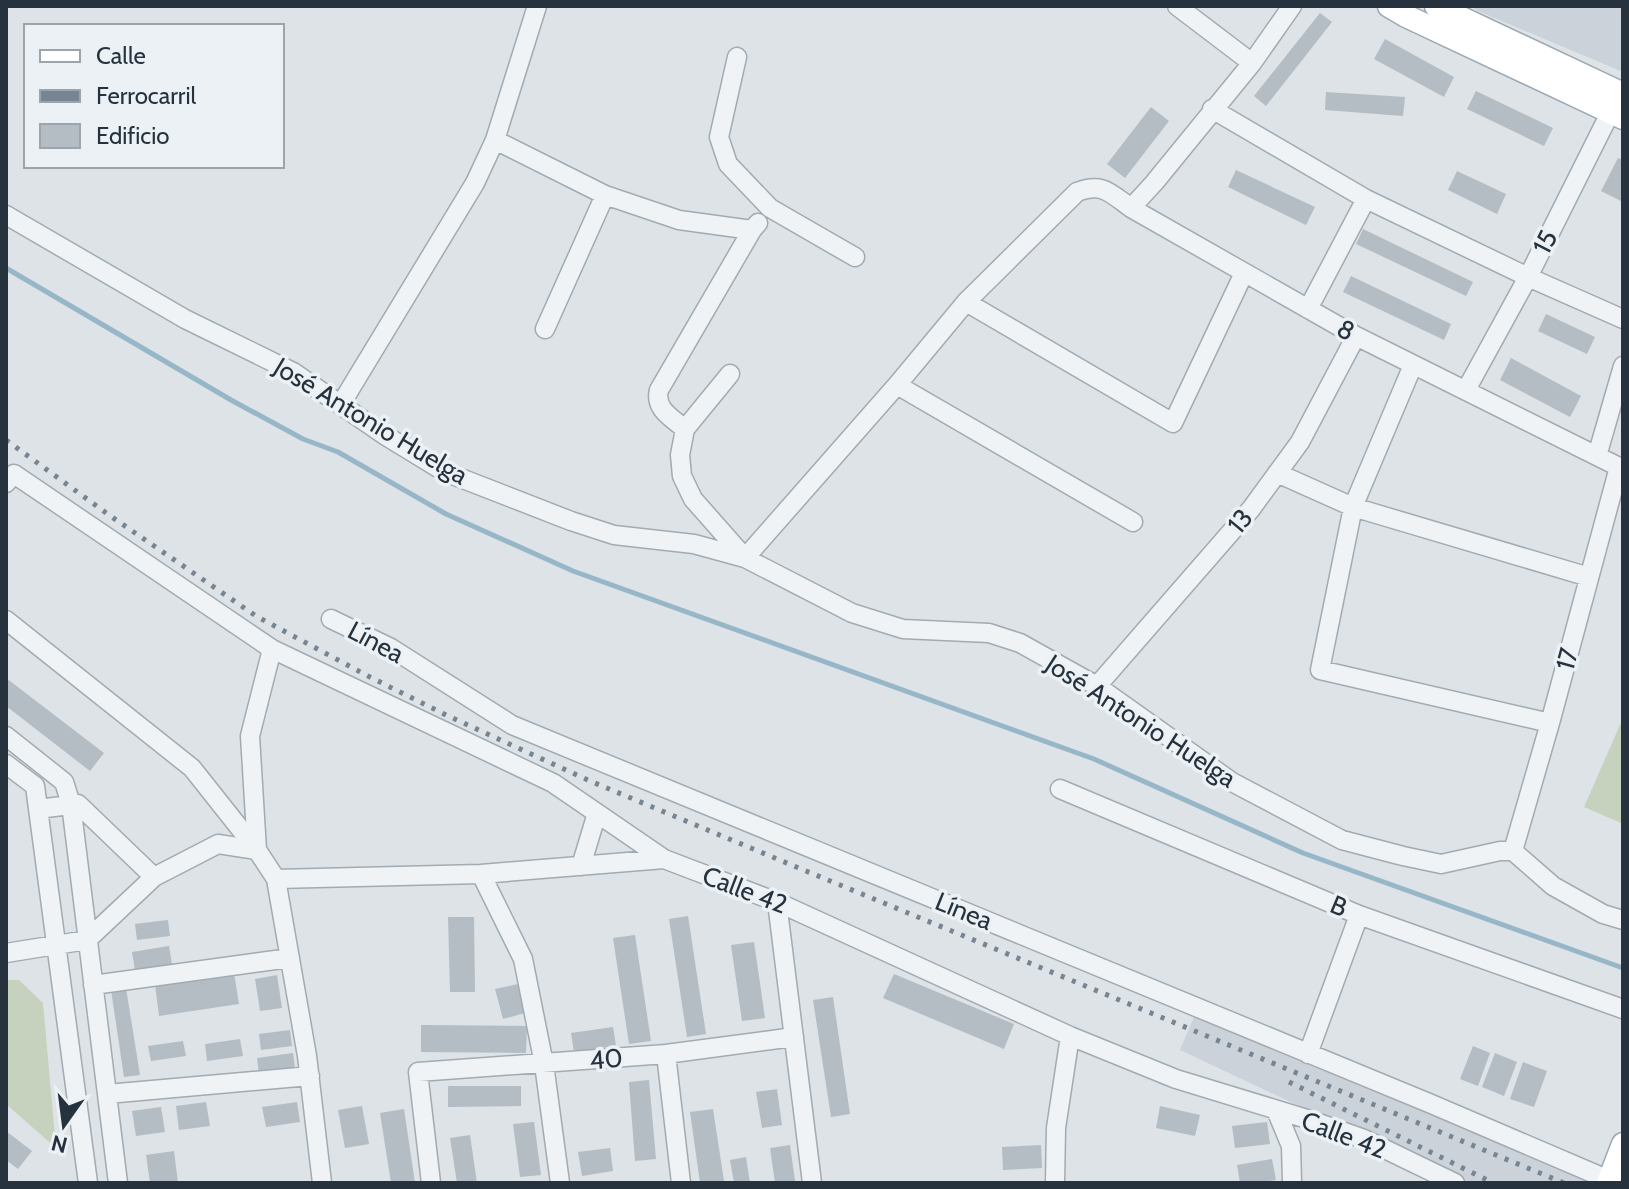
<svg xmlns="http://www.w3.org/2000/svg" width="1629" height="1189" font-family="Cabin,sans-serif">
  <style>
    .built { fill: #cbd2d9 }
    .green { fill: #c6d2be }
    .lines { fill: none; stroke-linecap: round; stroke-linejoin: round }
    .stream { stroke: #97b7c9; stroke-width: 5 }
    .building { fill: #b4bdc4 }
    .minor-casing { stroke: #a2abb1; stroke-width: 21 }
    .major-casing { stroke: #9ca9b3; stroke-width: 25 }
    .minor { stroke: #f0f3f6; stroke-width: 18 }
    .major { stroke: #fff; stroke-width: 22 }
    .rail { stroke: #768591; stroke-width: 5; stroke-dasharray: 4 8; stroke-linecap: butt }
    .labels { text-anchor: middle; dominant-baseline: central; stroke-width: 7; stroke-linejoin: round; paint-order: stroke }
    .street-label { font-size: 26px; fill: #26333e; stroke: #ecf1f5 }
  </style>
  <rect width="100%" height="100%" fill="#dde3e7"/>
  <path class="built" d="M1471,6H1623V72L1478,11Z
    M1197,1010L1619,1183H1463L1180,1050Z"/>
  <path class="green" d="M1623,718V824L1584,807Z
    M6,980H19L43,1003L56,1148L6,1104Z"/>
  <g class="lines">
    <path class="stream" d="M6,268L231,400L303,439L338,452L446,514L573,571L1094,759L1303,853L1623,968"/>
  </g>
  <path class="building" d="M1320,13L1332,22L1266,106L1254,96Z
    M1385,39L1454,77L1444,97L1374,59Z
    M1476,91L1553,128L1544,146L1467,109Z
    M1326,92L1405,97L1403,116L1325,110Z
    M1151,107L1169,121L1125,178L1107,164Z
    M1618,158L1623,160V202L1601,191Z
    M1236,170L1315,207L1306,225L1228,187Z
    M1457,171L1506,194L1497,214L1448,190Z
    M1363,229L1473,282L1466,296L1356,244Z
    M1351,276L1451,324L1444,340L1343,292Z
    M1546,314L1595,337L1587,354L1538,331Z
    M1511,358L1581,396L1570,417L1500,380Z
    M6,678L104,753L90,771L6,706Z
    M688,916L706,1034L687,1037L669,919Z
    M448,917H474L475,992H450Z
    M168,920L170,936L137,940L135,924Z
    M635,935L651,1041L629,1044L613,938Z
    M754,942L765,1018L742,1021L731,945Z
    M169,946L172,964L135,970L132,952Z
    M234,973L239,1004L159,1016L155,984Z
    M894,974L1014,1024L1004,1049L883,998Z
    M277,975L282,1008L260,1011L255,979Z
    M518,984L525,1013L503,1019L495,989Z
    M126,988L140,1075L124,1077L111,990Z
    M833,997L850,1114L831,1117L813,1000Z
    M421,1025L527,1026L526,1053L421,1052Z
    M613,1027L616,1046L574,1052L571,1033Z
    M290,1030L292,1046L261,1050L259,1034Z
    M240,1039L243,1056L207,1061L205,1044Z
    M183,1041L186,1056L151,1061L148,1046Z
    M1473,1046L1490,1053L1478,1086L1460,1079Z
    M293,1053L295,1069L259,1075L257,1058Z
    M1495,1053L1517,1062L1504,1096L1482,1087Z
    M1523,1062L1547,1071L1534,1107L1510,1099Z
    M649,1080L656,1159L635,1161L629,1082Z
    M448,1086H521V1106L448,1107Z
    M777,1089L782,1125L762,1128L756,1092Z
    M206,1102L210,1126L179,1130L176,1106Z
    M297,1102L300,1122L266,1127L262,1107Z
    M362,1106L369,1144L345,1148L338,1110Z
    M1160,1106L1200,1115L1195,1136L1156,1128Z
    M161,1107L165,1132L136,1136L132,1111Z
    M404,1109L415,1183H391L380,1113Z
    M713,1109L724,1181L700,1183L690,1112Z
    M534,1122L541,1175L520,1177L513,1124Z
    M1267,1122L1270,1144L1235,1148L1232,1126Z
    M6,1131L32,1151L18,1169L6,1160Z
    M470,1135L477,1183H457L450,1138Z
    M790,1145L795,1181L775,1183L770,1148Z
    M1041,1145L1042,1168L1003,1170L1002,1147Z
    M610,1148L613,1171L582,1176L578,1152Z
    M174,1151L178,1183H150L146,1155Z
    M746,1157L750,1183H734L730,1160Z
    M1272,1159L1276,1180L1256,1183H1240L1237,1165Z"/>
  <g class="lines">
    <g class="minor-casing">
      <path id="minor" d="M1177,6L1252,63
        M737,57L719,137L728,164L770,208L855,257
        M1212,109L1366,199L1528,277L1623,319
        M495,140L605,195L679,220L752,230
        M1131,208L1154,183L1252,63L1292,6
        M6,215L185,319L293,372L386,436L445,472L571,521L614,535L694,544L745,558L852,613L903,629L989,633L1020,643L1097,686L1232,782L1342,840L1403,856L1441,864L1500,851H1513L1553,886L1603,914L1623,920
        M966,302L1173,423L1244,273
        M1308,309L1366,199
        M545,329L605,195
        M1413,365L1353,507L1320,670L1550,723
        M730,374L685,429L680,455L682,476L693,499L745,558L897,385L966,302L1077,192C1103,182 1110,193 1131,208L1356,336L1623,469
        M897,385L1133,522
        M1466,390L1528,277L1615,103
        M341,404L475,183L495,140L537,6
        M685,429C672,418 654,409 659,390L752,230L758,223
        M1597,456L1623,366
        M1277,473L1353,507L1589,577
        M6,483L14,474L272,649L553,783L664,859
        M331,619L391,648L512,725L1429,1103L1609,1180
        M6,620L192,768L257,850
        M1097,686L1251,509L1300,442L1356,336
        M6,736L64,782L71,804L118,1183
        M6,764L35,786L88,1183
        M1060,789L1359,915L1623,1009
        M38,809L78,804L154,877
        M257,850L250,736L272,649
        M1513,851L1550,723L1619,467
        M581,866L597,813
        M481,874L523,959L544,1064L560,1183
        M276,879L307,1056L322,1183
        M777,902L812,1183
        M6,953L87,940L154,877L218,844L257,850L276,879L481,874L664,859L777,902L1070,1036L1176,1079L1307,1119L1364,1139L1455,1183
        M93,985L290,958
        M666,1054L681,1183
        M1308,1054L1359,915
        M107,1094L310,1076
        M1276,1110L1291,1146L1292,1183
        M431,1183L418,1072L666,1054L794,1037
        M1055,1183L1056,1128L1070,1036"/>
    </g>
    <g class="major-casing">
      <path id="major" d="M1389,6L1406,16L1623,118
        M1436,6L1623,94
        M1608,1183L1623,1144"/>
    </g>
    <use href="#minor" class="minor"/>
    <use href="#major" class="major"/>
    <path class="rail" d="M6,440L109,515L256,616L366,675L446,715L590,781L806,871L1564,1183
      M1289,1082L1493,1183"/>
  </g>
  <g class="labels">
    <g class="street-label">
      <text transform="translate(1545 242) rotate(-63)">15</text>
      <text transform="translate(1346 330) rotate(29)">8</text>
      <text transform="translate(371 421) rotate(31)">José Antonio Huelga</text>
      <text transform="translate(1240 521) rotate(-50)">13</text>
      <text transform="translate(376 642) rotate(28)">Línea</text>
      <text transform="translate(1567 659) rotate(-75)">17</text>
      <text transform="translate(1141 721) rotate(33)">José Antonio Huelga</text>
      <text transform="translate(745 890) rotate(21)">Calle 42</text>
      <text transform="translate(1339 906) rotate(23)">B</text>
      <text transform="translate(964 911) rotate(22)">Línea</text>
      <text transform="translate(606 1059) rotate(-5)">40</text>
      <text transform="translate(1344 1135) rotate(21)">Calle 42</text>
    </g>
  </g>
  <rect width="1629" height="1189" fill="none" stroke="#26333e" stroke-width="16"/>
  <rect x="24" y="24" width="260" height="144" fill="#ecf1f5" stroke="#9da5ac" stroke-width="2"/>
  <rect x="40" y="50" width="40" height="12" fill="#ffffff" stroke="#9da5ac" stroke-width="2"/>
  <text x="96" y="64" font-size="24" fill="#26333e">Calle</text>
  <rect x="40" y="90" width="40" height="12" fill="#768591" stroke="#9da5ac" stroke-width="2"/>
  <text x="96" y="104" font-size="24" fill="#26333e">Ferrocarril</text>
  <rect x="40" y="124" width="40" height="24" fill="#b4bdc4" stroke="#9da5ac" stroke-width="2"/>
  <text x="96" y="144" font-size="24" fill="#26333e">Edificio</text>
  <g transform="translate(64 1125) rotate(194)" stroke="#ecf1f5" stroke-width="6" paint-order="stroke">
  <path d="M0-6L14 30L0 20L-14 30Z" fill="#26333e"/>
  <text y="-12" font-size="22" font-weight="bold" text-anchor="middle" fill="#26333e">N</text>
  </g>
</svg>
